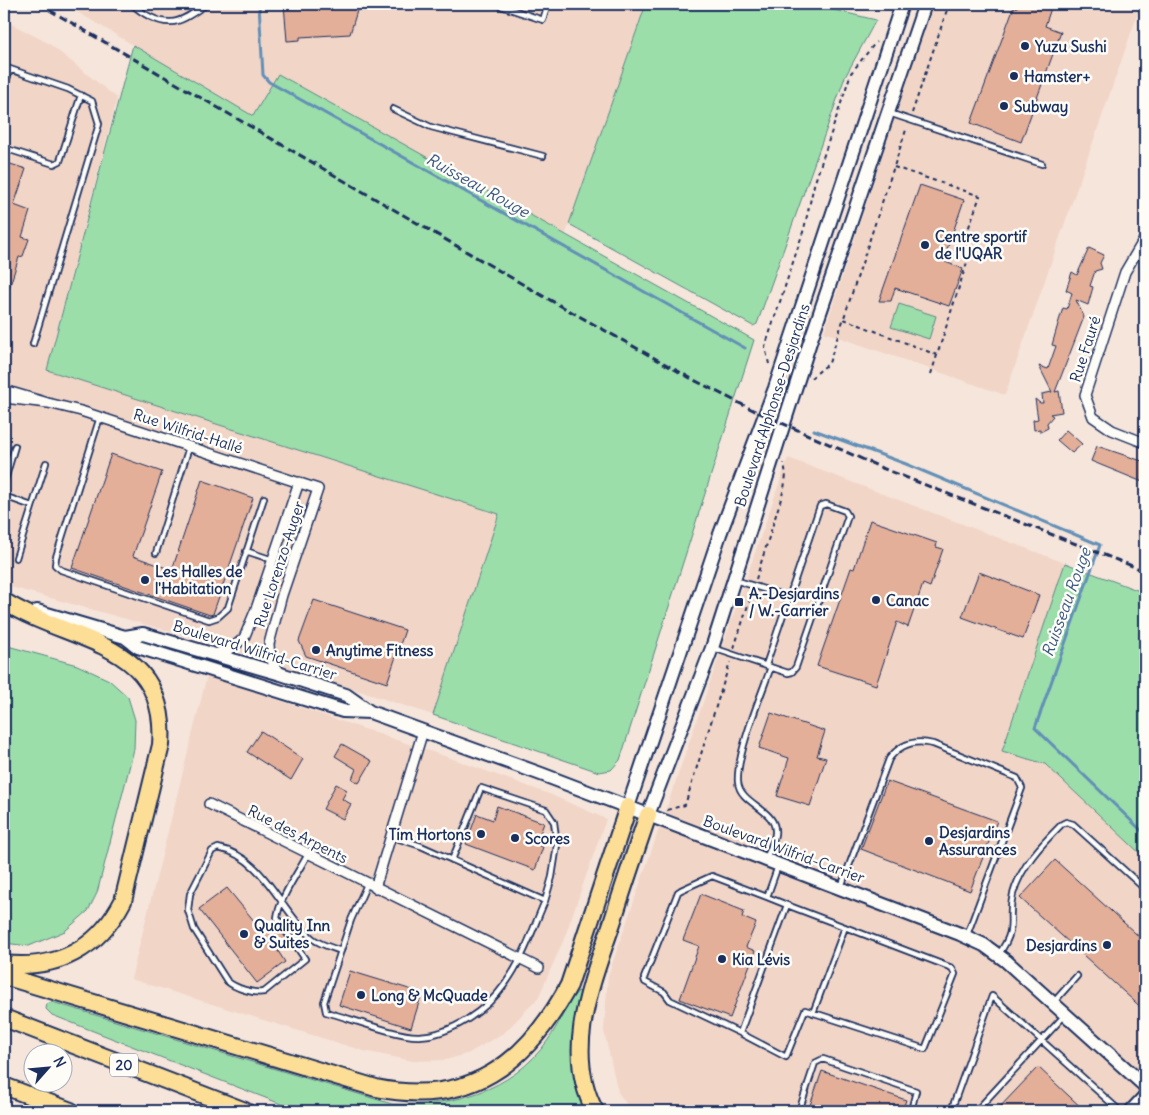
<svg xmlns="http://www.w3.org/2000/svg" width="1149" height="1115" font-family="Delius,sans-serif">
  <style>
    .built { fill: #f1d5c7 }
    .green { fill: #9bdeaa; stroke: #5b8684 }
    .lines { fill: none; stroke-linecap: round; stroke-linejoin: round }
    .stream { stroke: #628fb7; stroke-width: 3 }
    .building { fill: #e4af99; stroke: #1b2f5e }
    .lane-casing { stroke: #1b2f5e; stroke-width: 8 }
    .street-casing { stroke: #1b2f5e; stroke-width: 12 }
    .secondary-casing { stroke: #1b2f5e; stroke-width: 16 }
    .highway-casing { stroke: #1b2f5e; stroke-width: 20 }
    .path { stroke: #1b2f5e; stroke-width: 2; stroke-dasharray: 4 4; stroke-linecap: butt }
    .lane { stroke: #fdfcf7; stroke-width: 4.5 }
    .street { stroke: #fdfcf7; stroke-width: 9 }
    .secondary { stroke: #fdfcf7; stroke-width: 12 }
    .highway { stroke: #fdde96; stroke-width: 16 }
    .rail { stroke: #1b2f5e; stroke-width: 3; stroke-dasharray: 8 4; stroke-linecap: butt }
    .poi-dot { fill: #1b2f5e; stroke: #fdfcf7; stroke-width: 2 }
    .labels { text-anchor: middle; dominant-baseline: central; stroke-width: 5; stroke-linejoin: round; paint-order: stroke }
    .shield { fill: #fdfcf7; stroke: #5f6c8c; stroke-width: 1 }
    .shield-label { font-size: 14px; font-weight: bold; fill: #1b2f5e }
    .poi-label { font-size: 15px; font-weight: bold; fill: #1b2f5e; stroke: #fdfcf7; text-anchor: start }
    .street-label { font-size: 15px; fill: #1b2f5e; stroke: #fdfcf7 }
    .water-label { font-size: 16px; font-style: italic; fill: #395783; stroke: #fdfcf7 }
  </style>
  <rect width="100%" height="100%" fill="#f6e5db"/>
  <filter id="ink" filterUnits="userSpaceOnUse"><feTurbulence type="fractalNoise" baseFrequency=".02" numOctaves="2"/><feDisplacementMap in="SourceGraphic" scale="10" xChannelSelector="R" yChannelSelector="G"/><feConvolveMatrix kernelMatrix="1 2 1 2 8 2 1 2 1" color-interpolation-filters="sRGB"/></filter>
  <g filter="url(#ink)">
    <path class="built" d="M64,4H646L565,236L278,74L253,116Z
      M932,4H1141L1005,395L824,332Z
      M4,20L48,43L117,98L47,370L500,514L433,715L219,645L4,585Z
      M788,458L1065,563L1002,751L1045,764L1145,858V1111H631L618,1092L604,1031L608,976Z
      M207,676L453,759L549,794L606,819L564,939L538,998L505,1032L469,1053L446,1060L413,1061L364,1051L131,979Z"/>
    <path class="green" d="M646,4H809L876,20L845,77L757,324L753,326L569,224Z
      M133,45L253,116L278,74L754,340L620,760L611,770L599,772L433,715L499,514L47,370Z
      M899,304L936,316L929,339L891,327Z
      M1065,563L1145,593V858L1045,764L1002,751Z
      M4,645L77,665L109,680L128,697L135,720L134,749L97,893L88,911L65,931L29,946L4,943Z
      M578,991L581,992C580,1003 576,1012 574,1023C569,1053 574,1084 586,1111H299L52,1015L46,1009L47,1004L52,1002L392,1104C451,1107 512,1092 548,1040C558,1026 567,1004 578,991Z"/>
    <g class="lines">
      <path class="stream" d="M259,4L263,75L269,82L745,348
        M814,430L906,464L1100,545L1035,728L1145,834"/>
    </g>
    <path class="building" d="M284,4H359L350,34L300,37V40L287,41Z
      M1022,4L1052,5L1045,26L1061,32L1021,142L971,123L1013,9Z
      M4,162L26,169L14,205L30,211L22,237L29,239L23,256L19,257L6,298H4Z
      M920,185L964,200L943,261L963,269L949,306L895,288L891,301H879Z
      M1089,248L1104,255L1100,263L1102,269L1095,271L1090,286L1093,287L1088,305L1076,300L1084,317L1055,392L1059,391L1062,412L1050,414L1053,416L1047,423L1048,428L1040,432V429L1034,430L1033,420L1038,419L1035,399L1040,403H1043L1042,394L1052,392L1039,366L1048,369L1056,346L1052,345L1058,324L1063,308L1067,309L1072,293L1066,290L1072,272L1077,275Z
      M1066,430L1082,444L1072,453L1057,440Z
      M1097,446L1145,462V483L1091,461Z
      M111,454L162,472L133,556L172,570L202,480L253,498L213,614L210,615L72,568Z
      M870,520L937,543L936,547L943,549L930,587L923,584L908,627L897,622L876,685L817,666L851,568L854,569Z
      M979,572L1039,595L1023,639L962,617Z
      M314,600L405,630L387,683L306,656L299,641Z
      M771,713L825,731L817,756L826,758L810,806L777,796L789,758L759,748Z
      M261,731L303,759L291,780L247,752Z
      M342,744L372,761L359,783L352,779L356,769L335,756Z
      M887,781L997,821L970,891L861,849Z
      M336,784L347,790L342,799L351,804L343,819L323,809Z
      M497,806L544,823L536,844L543,847L535,870L466,844L477,814L493,820Z
      M1055,860L1145,942V1011L1020,898Z
      M227,888L264,933L276,924L289,942L278,951L285,962L257,983L199,909Z
      M701,894L744,911L742,917L756,923L746,947L755,951L730,1018L680,999L699,946L683,940Z
      M285,917L299,934L295,937L282,919Z
      M350,971L422,993L411,1028L339,1005Z
      M1038,1067L1085,1111H996Z
      M822,1071L906,1100L902,1111H808Z"/>
    <g class="lines">
      <g class="lane-casing">
        <path id="lane" d="M132,4C141,13 158,23 171,22C183,22 197,10 207,4
          M502,4L501,6L543,20L548,4
          M4,67L68,89L92,101L99,124L33,344
          M4,89L10,69
          M393,109L431,127L543,156
          M889,113L1042,164
          M4,148L54,164L60,161L81,95
          M100,417L56,557L55,565L61,570L209,620L218,617L228,608L264,498
          M4,483L15,446
          M4,496L32,506
          M246,551L273,560
          M156,553L189,447
          M16,558L46,463
          M735,580L789,597
          M713,648L788,673L792,672L796,667L848,516L845,511L826,504L820,506L766,665
          M308,854C299,871 279,899 277,918L305,959L264,992C253,994 235,988 227,981L194,929L188,910L190,894L212,851L218,848C265,857 280,911 312,938C320,945 331,947 341,951
          M766,859C769,851 774,842 775,834C778,809 740,805 738,782C736,755 761,695 771,667
          M452,860L481,788L546,810L554,822L557,845L552,877L545,901
          M778,866L767,897L787,905L740,1033L786,1057L805,1010L925,1049L955,974L952,968L787,905
          M367,884L351,920L324,1002L326,1012C349,1018 399,1037 419,1036C451,1035 487,1010 505,984C523,960 533,928 545,901L421,846L390,836
          M841,887L889,759C900,744 914,739 933,744L1017,778L1022,788L967,935
          M999,954C1019,925 1006,922 1013,894C1021,866 1041,845 1062,824L1066,822L1073,824L1145,889
          M1053,1003L1077,976
          M813,1013L845,927
          M740,1033L670,1000L664,992L645,982L644,978L678,892L681,890L712,876L767,897
          M799,1111L815,1063L823,1059L916,1091L911,1111
          M951,1111L992,996L1120,1111
          M976,1111L1065,1015"/>
      </g>
      <g class="street-casing">
        <path id="street" d="M1145,238L1125,272L1085,395L1093,417L1112,430L1145,443
          M4,390L48,403L4,398
          M48,403L81,411L318,489L282,595L269,644L270,658L281,674
          M215,654L232,648L244,638L256,609L299,482
          M209,804L539,968
          M375,888L423,731"/>
      </g>
      <g class="secondary-casing">
        <path id="secondary" d="M37,611L125,637L138,647L343,711L370,712
          M125,637L143,634L281,674L346,695L370,712L541,774L960,934L984,945L1006,961L1145,1086
          M628,807L720,534L775,388L902,4
          M648,815L712,648L810,342L925,4
          M1131,1111L1145,1096"/>
      </g>
      <g class="highway-casing">
        <path id="highway" d="M4,964C57,970 98,949 123,901L161,745C169,640 71,644 5,602
          M4,976L376,1088C469,1107 526,1065 569,985L628,807
          M4,1018L245,1111
          M4,1086L71,1111
          M595,1111C562,1050 593,980 613,920C624,885 636,850 648,815"/>
      </g>
      <path class="path" d="M912,113L949,4
        M894,167L980,196L960,252L969,256L931,374
        M844,319L937,355
        M769,364L765,347L804,229L814,185L851,73L876,42
        M811,378L829,363L907,127
        M756,579L784,489L786,475L784,463
        M734,648L752,593
        M667,810L685,805L730,662"/>
      <use href="#lane" class="lane"/>
      <use href="#street" class="street"/>
      <use href="#secondary" class="secondary"/>
      <use href="#highway" class="highway"/>
      <path class="rail" d="M39,4L543,296L692,379L753,410L882,468L1145,571"/>
    </g>
  </g>
  <g class="poi-dot">
    <circle cx="1025" cy="46" r="5"/>
    <circle cx="1014" cy="76" r="5"/>
    <circle cx="1004" cy="106" r="5"/>
    <circle cx="925" cy="245" r="5"/>
    <circle cx="145" cy="580" r="5"/>
    <circle cx="876" cy="600" r="5"/>
    <rect x="734" y="597" width="10" height="10" rx="2.5"/>
    <circle cx="316" cy="650" r="5"/>
    <circle cx="481" cy="834" r="5"/>
    <circle cx="515" cy="838" r="5"/>
    <circle cx="929" cy="841" r="5"/>
    <circle cx="244" cy="934" r="5"/>
    <circle cx="1107" cy="945" r="5"/>
    <circle cx="722" cy="959" r="5"/>
    <circle cx="361" cy="995" r="5"/>
  </g>
  <g class="labels">
    <rect class="shield" x="110" y="1053.5" width="28" height="23" rx="4"/>
    <g class="shield-label">
      <text x="124" y="1065">20</text>
    </g>
    <g class="poi-label">
      <text x="1035" y="46">Yuzu Sushi</text>
      <text x="1024" y="76">Hamster+</text>
      <text x="1014" y="106">Subway</text>
      <text x="935" y="236">Centre sportif<tspan x="935" dy="17">de l'UQAR</tspan></text>
      <text x="155" y="571">Les Halles de<tspan x="155" dy="17">l'Habitation</tspan></text>
      <text x="749" y="593">A.-Desjardins<tspan x="749" dy="17">/ W.-Carrier</tspan></text>
      <text x="886" y="600">Canac</text>
      <text x="326" y="650">Anytime Fitness</text>
      <text x="939" y="832">Desjardins<tspan x="939" dy="17">Assurances</tspan></text>
      <text x="471" y="834" text-anchor="end">Tim Hortons</text>
      <text x="525" y="838">Scores</text>
      <text x="254" y="925">Quality Inn<tspan x="254" dy="17">&amp; Suites</tspan></text>
      <text x="1097" y="945" text-anchor="end">Desjardins</text>
      <text x="732" y="959">Kia Lévis</text>
      <text x="371" y="995">Long &amp; McQuade</text>
    </g>
    <g class="street-label">
      <text transform="translate(1085 349) rotate(-72)">Rue Fauré</text>
      <text transform="translate(772 405) rotate(-72)">Boulevard Alphonse-Desjardins</text>
      <text transform="translate(188 431) rotate(18)">Rue Wilfrid-Hallé</text>
      <text transform="translate(279 564) rotate(-72)">Rue Lorenzo-Auger</text>
      <text transform="translate(255 650) rotate(17)">Boulevard Wilfrid-Carrier</text>
      <text transform="translate(298 834) rotate(27)">Rue des Arpents</text>
      <text transform="translate(784 849) rotate(20)">Boulevard Wilfrid-Carrier</text>
    </g>
    <g class="water-label">
      <text transform="translate(478 185) rotate(29)">Ruisseau Rouge</text>
      <text transform="translate(1066 602) rotate(-70)">Ruisseau Rouge</text>
    </g>
  </g>
  <rect width="1149" height="1115" fill="none" stroke="#fdfcf7" stroke-width="20"/>
  <rect x="10" y="10" width="1129" height="1095" fill="none" stroke="#1b2f5e" stroke-width="2" filter="url(#ink)"/>
  <g transform="translate(48 1068) rotate(63)"><circle r="24" fill="#fdfcf7" stroke="#a3aaba"/>
  <path d="M0-4L9 19L0 12L-9 19Z" fill="#1b2f5e"/>
  <text y="-8" font-size="14" font-weight="bold" text-anchor="middle" fill="#1b2f5e">N</text>
  </g>
</svg>
